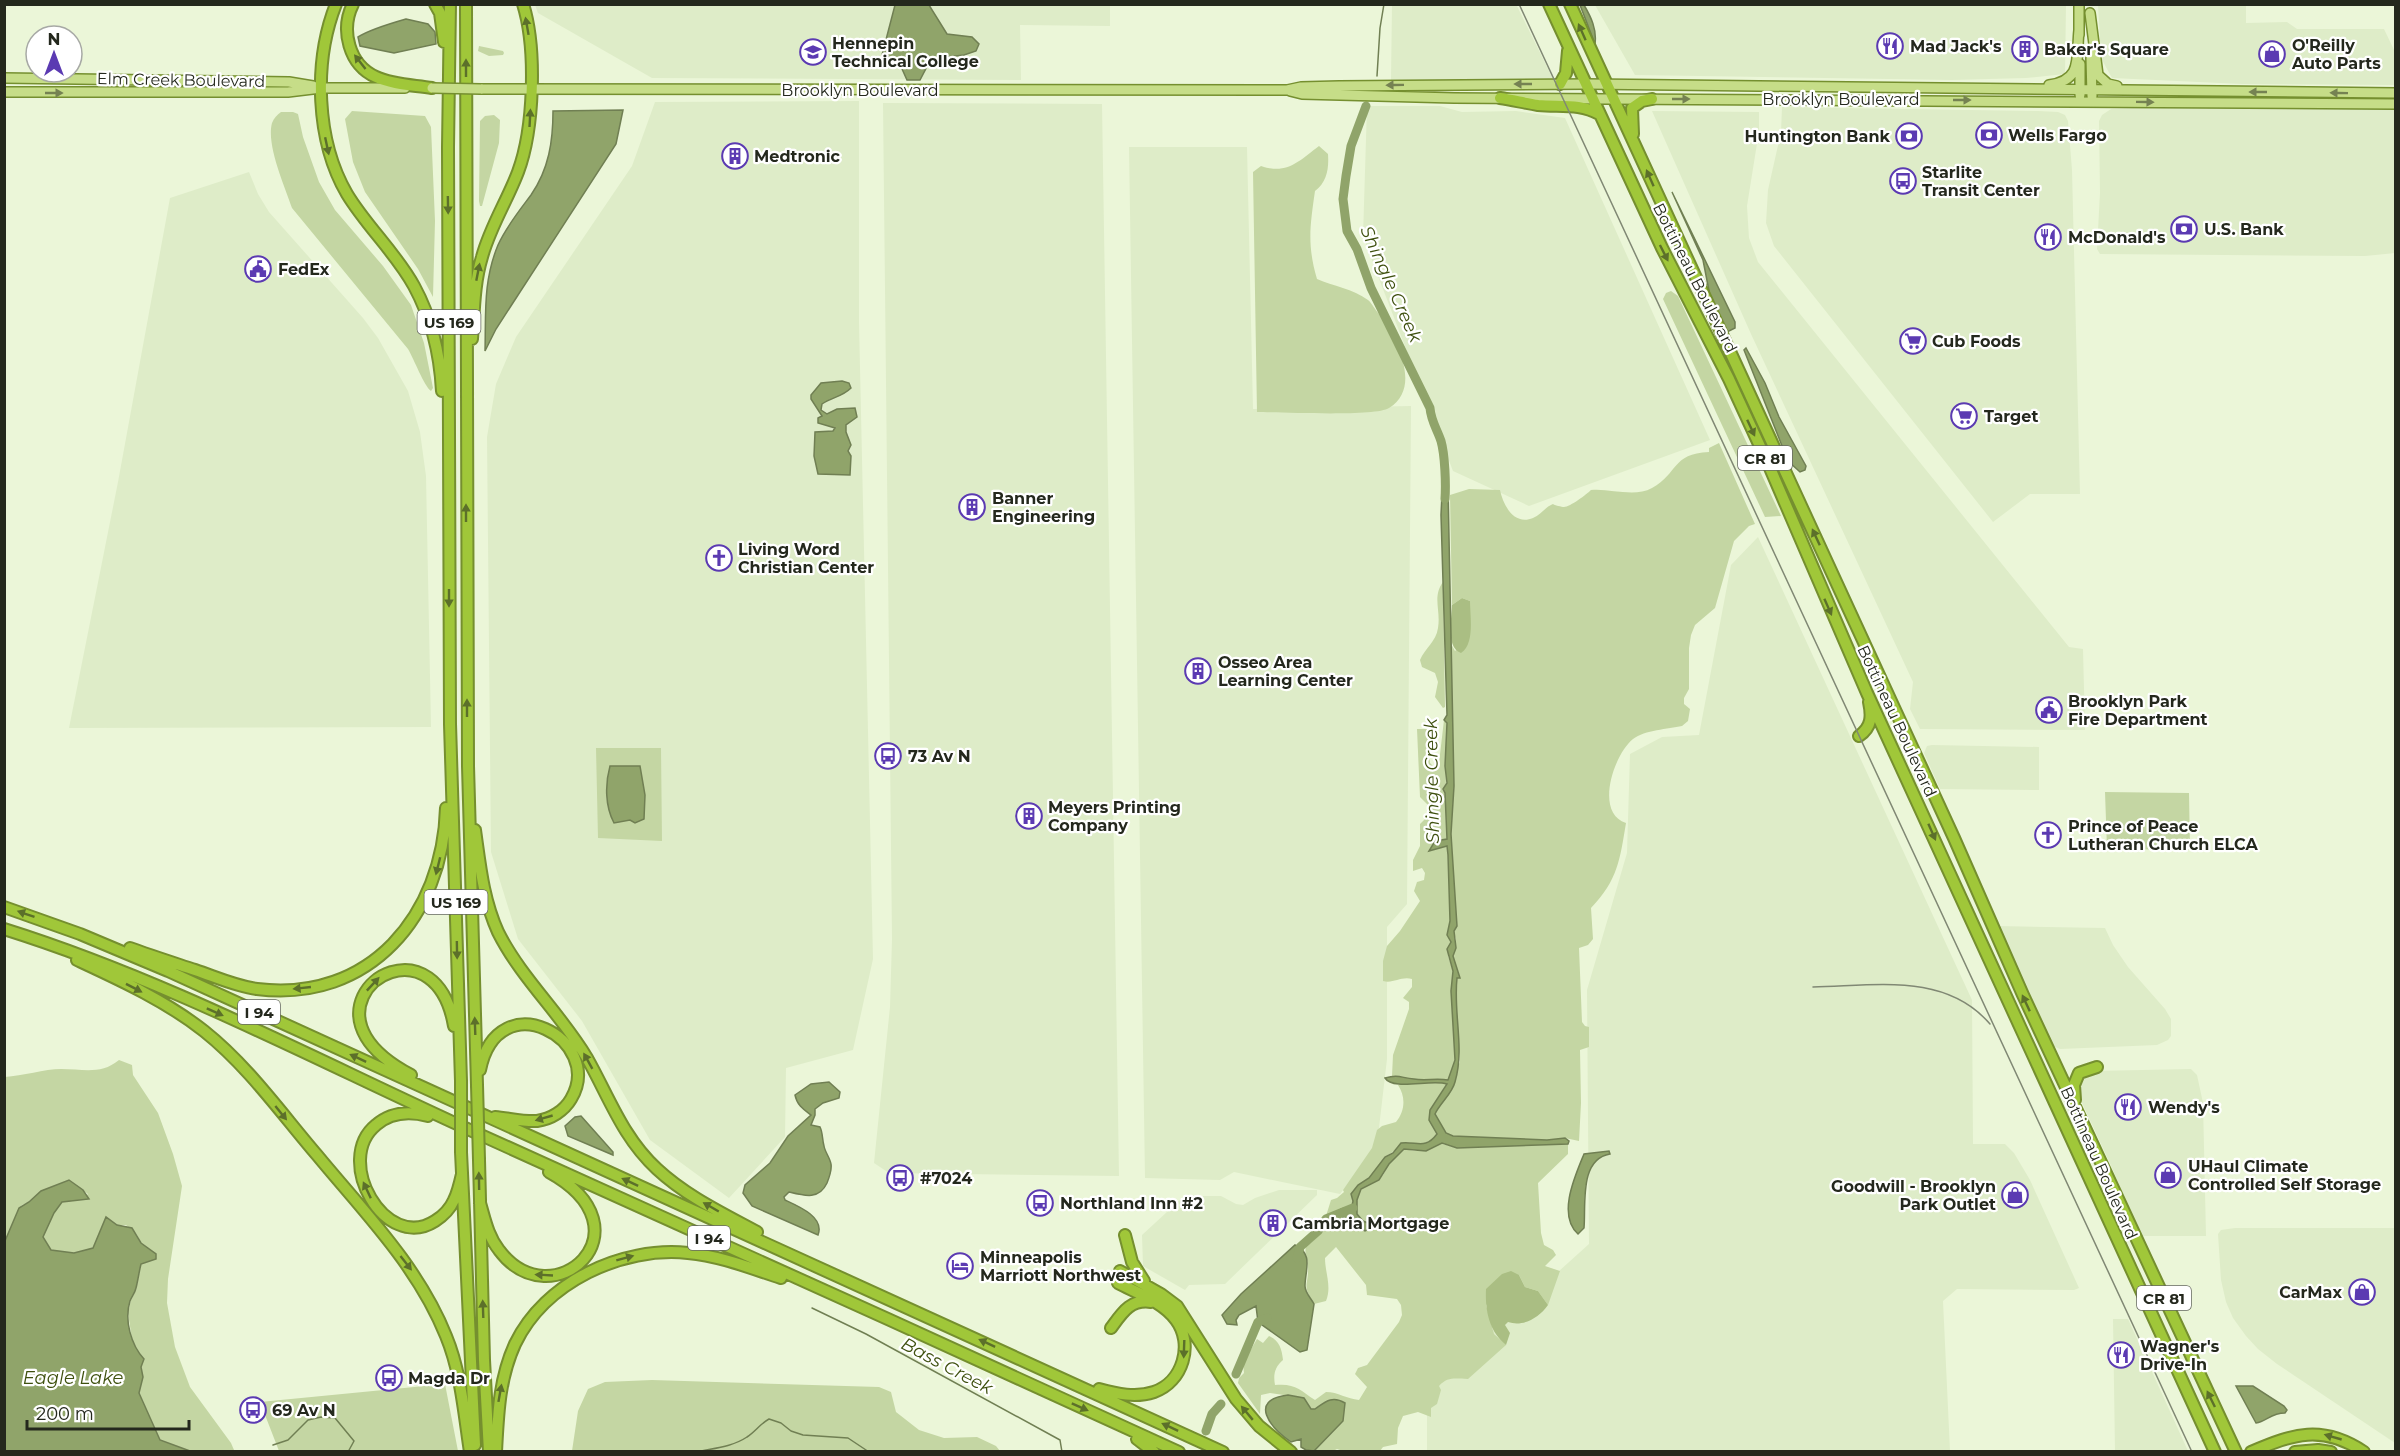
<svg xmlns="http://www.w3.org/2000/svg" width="2400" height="1456" font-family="Montserrat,sans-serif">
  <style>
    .built { fill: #deecc8 }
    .green { fill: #c4d6a3 }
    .forest { fill: #aabe83 }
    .water { fill: #90a46a; stroke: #707f53; stroke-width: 1.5 }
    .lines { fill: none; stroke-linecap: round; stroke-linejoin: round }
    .stream { stroke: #707f53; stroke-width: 1.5 }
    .river { stroke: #90a46a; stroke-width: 9 }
    .major-casing { stroke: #758f2f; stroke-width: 12 }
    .highway-casing { stroke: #758f2f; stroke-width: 14 }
    .major { stroke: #c6dd88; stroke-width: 9 }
    .highway { stroke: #a0c739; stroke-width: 10 }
    .rail { stroke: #808874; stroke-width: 1.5 }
    .major-bridge-casing { stroke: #758f2f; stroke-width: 12; stroke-linecap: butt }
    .highway-bridge-casing { stroke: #758f2f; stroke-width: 14; stroke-linecap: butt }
    .major-bridge { stroke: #c6dd88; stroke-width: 9 }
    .highway-bridge { stroke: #a0c739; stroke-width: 10 }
    .oneway { fill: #5c702a }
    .oneway2 { fill: #758252 }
    .labels { text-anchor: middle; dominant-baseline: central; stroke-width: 4.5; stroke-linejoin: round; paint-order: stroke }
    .shield { fill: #fff; stroke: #666861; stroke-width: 1.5 }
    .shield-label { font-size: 15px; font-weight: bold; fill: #24281d }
    .poi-label { font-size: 16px; font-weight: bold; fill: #24281d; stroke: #fff; text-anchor: start }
    .street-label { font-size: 16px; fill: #24281d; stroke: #fff }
    .water-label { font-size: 18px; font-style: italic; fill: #3e500e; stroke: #fff }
  </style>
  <rect width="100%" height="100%" fill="#ebf6d8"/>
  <path class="built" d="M1110,4V26L1020,25L1021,80L652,78L538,13L535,5Z
    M1516,4L1554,81L1391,80L1392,5Z
    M1595,5H2066L2065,74L2026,78L1952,80L1635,75Z
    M2098,5H2246V23L2287,22L2297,29H2384L2395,52V85L2242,84L2112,78L2101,58Z
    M859,101V322L873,959L853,1050L786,1068L785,1137L729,1198L650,1140L582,1021L518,939L491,852L487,437L496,384L516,337L632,166L655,102Z
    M883,103L1102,104L1119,1176L889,1173L874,1163L890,1007L892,939Z
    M2194,105L2395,107V253L2365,256L2100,254L2097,249L2100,193L2099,121L2102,115L2111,109Z
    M1367,106H1440L1462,112L1516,111L1565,118L1710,440L1529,506L1453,471L1363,237Z
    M1782,107L2038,111L2058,112L2065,115L2068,121L2072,170L2080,494H2030L1993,522L1774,246L1766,223L1768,190L1781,132Z
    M1652,111L1759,112V131L1747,206L1749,238L1758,262L2069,647L2083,649L2085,730L1920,729L1910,709L1913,682L1751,334Z
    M1129,147H1247L1253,409L1411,406L1407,904L1387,927V1059L1377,1145L1340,1194L1234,1172L1220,1180L1145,1178Z
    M249,172L258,194L269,212L363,318L378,338L408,391L420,432L426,476L431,727L69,728L118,482L170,198Z
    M1758,537L1972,1000L1973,1144H2005L2014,1153L2030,1180L2079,1288L2074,1290L1957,1289L1943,1301L1950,1451H1427V1390L1589,1244L1587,990L1627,853L1630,754L1662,737L1699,735L1731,565Z
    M1932,745L2039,747V790L1940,789L1924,753L1927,746Z
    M1997,926L2105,928L2113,945L2128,967L2165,1009L2171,1019V1036L2168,1040L2157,1045L2060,1049L2053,1046L2047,1039Z
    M2191,1069L2197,1075L2203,1103L2206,1236H2140L2113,1170L2077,1092L2080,1077L2093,1071Z
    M1279,1190H1317V1195L1225,1284L1189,1285L1185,1290L1143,1266L1142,1235L1180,1200L1194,1196H1221L1236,1204L1243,1205L1255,1198Z
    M2235,1228H2395V1443L2277,1364L2258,1349L2246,1336L2233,1318L2226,1302L2221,1280L2218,1234L2221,1230Z
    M2113,1319H2128L2188,1451H2115Z"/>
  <path class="green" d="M479,46L503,51L504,53L503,55L489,56L478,51Z
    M352,111L425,116L431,127L435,221L433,297L418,269L365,192L353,162L345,119Z
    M281,112H293L298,114L303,137L319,182L335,210L383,266L411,305L424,343L433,388L431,391C424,386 414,359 408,349L292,208C285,187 266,145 272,123C274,118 277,115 281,112Z
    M494,115L500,120L499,143L482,206H480L479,201L480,121L485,116Z
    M1319,146L1328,154C1329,169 1327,182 1315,191C1310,226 1307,245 1317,279C1333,286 1353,289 1368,300C1372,303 1375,310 1379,314C1396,338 1423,387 1389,408C1375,417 1279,412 1257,412L1253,172L1261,166C1287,175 1299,161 1319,146Z
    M1671,291L1678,296L1781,516L1765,517L1663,299L1666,293Z
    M1719,443L1755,524L1749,526L1734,541L1715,608L1695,625L1691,635L1689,648V689L1684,698V704L1690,709L1688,721L1682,726C1668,729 1645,730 1633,739C1614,754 1594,813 1626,823C1620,859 1618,880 1591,908L1593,939L1588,945L1579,948L1582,1022L1585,1026L1589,1027V1047L1580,1050L1581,1103L1579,1141L1565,1138L1547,1140L1453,1136L1446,1133L1435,1114L1460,1062L1455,992L1457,978L1460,977L1453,956L1456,939L1453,931L1457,926L1451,834L1454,786L1451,644L1455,651L1469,639L1470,601L1462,598L1452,605L1450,495L1469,489L1500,490C1503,505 1514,526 1533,518C1541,515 1545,507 1553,504C1554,505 1562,507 1564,507C1570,507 1587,494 1591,490C1610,488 1634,498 1652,488C1679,473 1671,454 1709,452V448Z
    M1443,582L1445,707L1443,708L1435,697L1438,682L1435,673L1422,667L1420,660C1425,648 1436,642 1438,628C1441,610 1432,597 1443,582Z
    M1444,720L1447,722C1445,762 1446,800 1447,839L1430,851L1447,846L1448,855L1450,922L1447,935L1451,942L1448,956L1453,971L1451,991L1455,1060L1448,1080C1436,1078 1424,1081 1412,1080C1405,1078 1400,1076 1392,1076L1393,1055L1409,1009V1002L1403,998L1412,987V979C1401,976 1393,984 1383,981V961L1387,946L1400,931L1420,901L1414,891L1417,882L1424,880L1425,873L1422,868L1413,871V860L1420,846V824L1426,818L1429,806L1420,797L1417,729H1427L1430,763L1434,767L1439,763Z
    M596,748H661L662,841L598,838Z
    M2105,792L2189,793L2190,850L2107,849Z
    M119,1060L132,1065L133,1075L158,1113L173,1154L182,1186L168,1279L167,1303L175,1347L190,1387L231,1443L234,1450L233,1451H190L160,1440L139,1392L143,1377L132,1339L128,1313L131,1300L136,1290L141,1264L156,1259L141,1243L137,1235L126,1225H117L106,1217L93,1248L74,1253L51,1250L43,1237L54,1213L62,1202L83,1199L88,1194L69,1180L41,1191L29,1202L22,1205L17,1212L10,1233L5,1241V1077C22,1076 45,1069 61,1069C83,1069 101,1075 119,1060Z
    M1438,1081L1447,1083L1430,1110L1429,1120L1437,1134C1429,1145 1419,1145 1407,1142L1385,1157L1369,1178L1358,1185L1351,1194L1353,1201L1352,1206L1326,1216L1331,1200L1337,1198L1344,1192L1343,1190L1372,1148L1377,1130L1382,1126L1396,1122C1405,1111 1406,1097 1398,1085L1403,1083Z
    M1439,1143L1457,1148L1568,1144V1154L1538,1183L1541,1233L1544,1245L1553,1250L1556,1255L1545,1266L1560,1271L1548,1305L1538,1291L1525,1287L1519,1275L1486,1305L1494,1334L1506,1345L1468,1379C1456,1379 1448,1376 1439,1386L1441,1390L1437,1404L1431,1408V1417L1418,1412L1403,1416L1398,1428L1397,1444L1383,1447L1380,1451H1343L1337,1449L1333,1451H1314L1343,1421L1345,1403L1321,1405L1315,1409H1311L1304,1398L1270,1393L1261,1395L1260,1414L1238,1383L1239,1378L1244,1373L1243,1363L1257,1339L1263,1343L1269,1336C1279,1340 1282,1349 1283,1360C1275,1367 1273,1374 1275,1385C1295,1383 1300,1390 1315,1400L1326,1392C1338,1392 1347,1399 1359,1400L1367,1387L1355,1374L1358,1368L1367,1365L1399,1322L1402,1315L1401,1305L1397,1299L1367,1295L1366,1285L1336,1247L1325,1258C1325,1273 1332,1286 1326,1301L1314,1304C1301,1283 1309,1287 1308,1266C1308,1258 1304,1254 1306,1246C1322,1238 1321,1223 1342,1214L1343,1219L1365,1231L1373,1224L1363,1221L1357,1214V1200L1361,1189L1383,1175L1389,1164L1404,1149C1418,1152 1428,1152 1439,1143Z
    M652,1380L879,1387L891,1392L896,1412L919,1430L944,1438L977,1437L996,1446L1000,1451H572L578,1411L588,1389L605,1382Z
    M445,1384L458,1451H279L260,1402Z"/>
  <path class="forest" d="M1462,598L1470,601C1470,616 1475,644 1461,653C1445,647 1452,618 1452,605Z
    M1511,1271L1519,1275L1525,1287L1538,1291L1548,1305C1539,1318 1523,1327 1508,1322L1505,1325L1510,1333L1506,1345C1489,1331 1485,1311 1486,1289L1502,1274Z"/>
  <path class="water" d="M895,5H929L947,34L972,37L979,44L976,51L964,55L931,59L920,80H907L898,60L882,55Z
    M1580,5H1584C1591,17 1597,29 1595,44Z
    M406,19L428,24L435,32L436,44L394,53L360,46L358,37C369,30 392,23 406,19Z
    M623,110L616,144L496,329L485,351C486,313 483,281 498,245C506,227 519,211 531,195C549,169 553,141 553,111Z
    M1672,192L1735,322V328L1727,332L1710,296L1703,260Z
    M1746,348L1765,383L1779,417L1806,466L1805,470L1800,472L1788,461L1744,350Z
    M842,381L849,383L851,388C842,397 832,397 822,404L821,410L827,414L837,409L855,408L857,417L846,425V432L851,445L848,451L851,456L850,475L818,474L814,456L815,432L833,431L835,428L818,423V418L822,416L811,399V395L821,383Z
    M1448,487L1454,786L1451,834L1457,926L1454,931L1456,948L1453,956L1460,978H1457C1453,1013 1465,1048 1455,1082C1452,1094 1440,1103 1435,1114L1446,1133L1453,1136L1547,1140L1565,1138L1569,1141L1568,1144L1457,1148L1442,1143L1426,1151L1404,1149L1389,1164L1379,1180L1361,1189L1357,1200V1214L1363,1221L1376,1226L1365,1231L1343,1219L1341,1209L1352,1206L1353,1201L1351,1194L1358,1185L1369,1178L1385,1157L1393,1153L1401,1143C1417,1141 1425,1150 1437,1134L1429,1120L1430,1110L1447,1084C1431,1079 1393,1091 1385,1078C1399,1074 1401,1078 1414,1079C1425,1081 1436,1078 1448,1080L1455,1060L1451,991L1453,971L1447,949L1451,942L1447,935L1450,921L1448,855L1447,846L1429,851L1435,841L1447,839L1445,793L1443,789L1447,783L1445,766L1447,723L1444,720L1447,715L1441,515L1442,494Z
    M610,766H640L645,795L644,819L635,823L630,820L614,823C605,806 605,784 610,766Z
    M829,1082L840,1092L839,1098L823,1103L815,1109V1115L811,1125L820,1127C823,1133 822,1139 824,1146C825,1152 830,1158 831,1164C832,1170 829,1178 827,1183C819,1200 805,1196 789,1192L784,1197L785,1200C798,1206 825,1217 818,1235L752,1206L743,1193L745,1185L770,1163L788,1136L811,1115C803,1109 797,1105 795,1095L811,1084Z
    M581,1116L613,1152V1155L568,1136L565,1126L575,1117Z
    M1609,1151L1610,1154C1579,1159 1586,1205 1584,1228L1578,1234C1557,1215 1575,1176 1584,1154Z
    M69,1180L83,1190L89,1199L62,1202L54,1213L43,1237L51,1250L74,1253L93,1248L106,1217L117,1225L132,1228L141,1243L156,1254V1259L141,1264C139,1272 138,1280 136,1288C135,1293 132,1296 130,1301C124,1320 131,1345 144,1359L141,1367L143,1377L139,1393L160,1440L190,1451H5V1241L19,1208L29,1202L41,1191Z
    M1295,1245C1314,1254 1305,1270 1305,1286C1305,1293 1311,1298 1314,1304L1307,1350L1300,1352L1258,1322L1256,1306L1239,1315L1236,1320L1237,1325L1227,1324L1222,1315L1241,1294Z
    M2236,1386H2253L2284,1406L2287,1410L2285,1413C2271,1413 2267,1421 2256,1423Z
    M1288,1395L1304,1398L1311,1409H1315C1325,1402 1332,1395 1345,1403L1343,1421L1314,1451L1306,1450L1301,1447V1439L1291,1442C1271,1428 1247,1400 1288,1395Z"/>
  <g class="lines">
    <path class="stream" d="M1377,76L1380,28L1384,4
      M812,1308L866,1334L1060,1440L1062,1452
      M273,1445L288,1440L308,1420L321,1417L335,1418L354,1441L348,1452
      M696,1452C714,1448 732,1447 747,1437C755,1432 760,1424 769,1419L781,1423L791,1431L803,1435L848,1438L869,1452"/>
    <path class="river" d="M1366,106L1351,146L1346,176L1343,199L1347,231L1357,249L1371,288L1430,408C1431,421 1437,429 1441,441C1445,455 1446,484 1445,499
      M1297,1258L1300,1247L1318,1231L1326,1219L1353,1208
      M1236,1374L1258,1322L1267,1318
      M1206,1431L1212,1414L1221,1404"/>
    <g class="major-casing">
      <path id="major" d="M2079,4V35
        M2090,13L2098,75L2108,84L2117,86
        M2091,58L2092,96
        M2080,64V95
        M4,78L289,82L313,86
        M2049,85C2083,80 2076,59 2079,30
        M481,89L1287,90L1301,87L1339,86L1587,84L2396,93
        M1290,91L1302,94L1454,98L2396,104
        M4,92H288L321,88H405"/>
    </g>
    <g class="highway-casing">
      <path id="highway" d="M336,4C313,62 316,141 347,194C367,227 396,253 414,286C432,319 440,354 442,391
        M353,4C340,30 349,65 376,77C393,85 414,85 432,88
        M435,4L440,13L444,42
        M450,4L448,147L450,724L461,1081
        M466,4L468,766L477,1085
        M1549,4L1662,248L1729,379L1770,468L1867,693L2215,1452
        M1570,4L1954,838L2023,995L2236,1452
        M1560,84L1566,73L1568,51
        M1500,98C1513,100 1525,103 1538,105C1560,107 1580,103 1599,114
        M1633,134L1632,108L1642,101L1652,99
        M472,339C474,311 474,283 482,257C490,227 507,201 518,172C534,129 537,49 523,4
        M1859,736C1872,727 1872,716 1869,702
        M475,830C480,865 483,899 498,932C521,978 561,1014 587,1058C609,1097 623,1138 657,1169C686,1196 722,1213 757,1232
        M4,907L80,934L168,971L1223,1452
        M4,929C167,980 318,1061 472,1131C708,1239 944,1343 1179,1452
        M130,948C152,956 174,963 195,970C216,977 235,986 257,989C370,1003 443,915 446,808
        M77,960C120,980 166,1001 204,1031C248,1066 281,1113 317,1155C364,1212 418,1266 446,1336C461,1372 464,1413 470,1452
        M480,1070C498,981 606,1040 571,1099C564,1111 551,1119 537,1121C524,1122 508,1118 495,1117
        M411,1075C394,1066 376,1054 366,1037C332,978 437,927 454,1026
        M2075,1100L2074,1085L2079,1073L2097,1067
        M428,1116C409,1111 391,1112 376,1125C333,1160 385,1253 435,1221C443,1216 450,1209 454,1200C458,1192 460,1183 462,1174
        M461,1152L475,1445
        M479,1160L484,1360L489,1452
        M480,1203C485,1220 488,1236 499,1250C552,1321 654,1230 549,1172
        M1125,1235L1132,1262L1144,1281
        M1120,1271L1161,1294L1177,1306L1236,1399L1259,1426L1291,1452
        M1111,1328C1122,1313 1130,1299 1151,1302
        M1099,1389C1117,1394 1136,1398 1154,1392C1183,1382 1194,1344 1176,1320C1163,1302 1137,1293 1118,1283
        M1137,1439L1154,1452
        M496,1452C498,1414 499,1379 515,1344C545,1282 622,1246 688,1253C720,1256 750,1268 781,1278
        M2251,1452C2293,1434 2322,1424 2364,1452
        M2295,1452L2318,1450L2331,1452"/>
    </g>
    <use href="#major" class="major"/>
    <use href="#highway" class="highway"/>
    <path class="rail" d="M1519,4L2192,1452
      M1813,987C1875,986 1945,972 1990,1024"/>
    <g class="major-bridge-casing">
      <path id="major-bridge" d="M432,88L481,89"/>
    </g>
    <g class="highway-bridge-casing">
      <path id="highway-bridge" d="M461,1081V1152
        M477,1085L479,1160"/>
    </g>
    <use href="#major-bridge" class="major-bridge"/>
    <use href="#highway-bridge" class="highway-bridge"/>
  </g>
  <defs><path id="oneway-solid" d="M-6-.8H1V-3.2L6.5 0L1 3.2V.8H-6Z" transform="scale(1.5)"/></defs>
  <g class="oneway">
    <use href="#oneway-solid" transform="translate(527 26) rotate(-100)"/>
    <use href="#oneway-solid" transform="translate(1582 32) rotate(-114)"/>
    <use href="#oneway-solid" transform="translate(360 62) rotate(-128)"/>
    <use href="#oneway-solid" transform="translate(466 68) rotate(-90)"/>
    <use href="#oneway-solid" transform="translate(530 118) rotate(-87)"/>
    <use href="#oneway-solid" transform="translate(327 146) rotate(78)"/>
    <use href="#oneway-solid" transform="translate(1650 178) rotate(-114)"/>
    <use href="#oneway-solid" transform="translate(448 205) rotate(89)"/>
    <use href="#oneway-solid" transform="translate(1664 253) rotate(63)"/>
    <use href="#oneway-solid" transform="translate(478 272) rotate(-79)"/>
    <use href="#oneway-solid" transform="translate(1751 428) rotate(65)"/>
    <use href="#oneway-solid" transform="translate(466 513) rotate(-90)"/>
    <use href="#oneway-solid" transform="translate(1816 537) rotate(-115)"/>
    <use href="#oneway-solid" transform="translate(449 598) rotate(90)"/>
    <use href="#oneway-solid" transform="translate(1828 607) rotate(66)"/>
    <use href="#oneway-solid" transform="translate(467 708) rotate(-90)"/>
    <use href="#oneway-solid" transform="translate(1932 832) rotate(66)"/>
    <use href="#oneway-solid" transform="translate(438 866) rotate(104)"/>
    <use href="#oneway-solid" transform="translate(26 914) rotate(-161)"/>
    <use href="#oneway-solid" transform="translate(457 950) rotate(89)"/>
    <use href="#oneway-solid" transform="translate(373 984) rotate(-47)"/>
    <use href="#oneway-solid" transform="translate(134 988) rotate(27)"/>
    <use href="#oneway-solid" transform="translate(302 988) rotate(174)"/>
    <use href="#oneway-solid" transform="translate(2026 1003) rotate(-115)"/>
    <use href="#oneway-solid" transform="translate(215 1012) rotate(24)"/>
    <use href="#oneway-solid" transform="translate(475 1026) rotate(-92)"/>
    <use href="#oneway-solid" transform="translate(358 1058) rotate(-155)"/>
    <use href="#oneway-solid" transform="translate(588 1061) rotate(-119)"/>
    <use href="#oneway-solid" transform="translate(281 1113) rotate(51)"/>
    <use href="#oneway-solid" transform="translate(544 1118) rotate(164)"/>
    <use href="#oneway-solid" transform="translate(479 1181) rotate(-91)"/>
    <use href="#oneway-solid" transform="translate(630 1182) rotate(-155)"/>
    <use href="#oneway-solid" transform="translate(367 1190) rotate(-115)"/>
    <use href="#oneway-solid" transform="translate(711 1207) rotate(-150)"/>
    <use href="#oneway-solid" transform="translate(625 1258) rotate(-15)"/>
    <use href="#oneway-solid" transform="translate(406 1263) rotate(52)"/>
    <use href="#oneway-solid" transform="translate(544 1275) rotate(-177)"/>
    <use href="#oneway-solid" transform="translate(483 1309) rotate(-92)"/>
    <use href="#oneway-solid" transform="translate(987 1343) rotate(-155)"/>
    <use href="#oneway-solid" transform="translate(1184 1349) rotate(92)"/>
    <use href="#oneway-solid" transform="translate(500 1393) rotate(-80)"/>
    <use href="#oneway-solid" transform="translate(2211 1399) rotate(-116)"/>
    <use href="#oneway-solid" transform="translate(1080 1407) rotate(24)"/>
    <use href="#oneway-solid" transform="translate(1247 1413) rotate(-130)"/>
    <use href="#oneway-solid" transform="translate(1170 1427) rotate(-155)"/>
    <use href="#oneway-solid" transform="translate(2333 1437) rotate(-164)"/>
  </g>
  <g class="oneway2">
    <use href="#oneway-solid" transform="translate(1523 84) rotate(-180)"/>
    <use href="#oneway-solid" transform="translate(1395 85) rotate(179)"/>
    <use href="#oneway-solid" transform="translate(2258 92) rotate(-180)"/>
    <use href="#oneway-solid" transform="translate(54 93)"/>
    <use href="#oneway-solid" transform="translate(2339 93) rotate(-179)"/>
    <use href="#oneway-solid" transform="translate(1681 99)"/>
    <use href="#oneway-solid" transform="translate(1962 100)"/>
    <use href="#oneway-solid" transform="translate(2145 102) rotate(1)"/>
  </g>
  <defs>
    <g id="restaurant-ring" transform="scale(1.35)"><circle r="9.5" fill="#fff" stroke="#5b3ab2" stroke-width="1.5"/><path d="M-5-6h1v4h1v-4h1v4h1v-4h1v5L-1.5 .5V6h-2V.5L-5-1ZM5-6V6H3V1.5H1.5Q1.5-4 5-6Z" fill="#5b3ab2"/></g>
    <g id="building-ring" transform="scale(1.35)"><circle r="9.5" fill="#fff" stroke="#5b3ab2" stroke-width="1.5"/><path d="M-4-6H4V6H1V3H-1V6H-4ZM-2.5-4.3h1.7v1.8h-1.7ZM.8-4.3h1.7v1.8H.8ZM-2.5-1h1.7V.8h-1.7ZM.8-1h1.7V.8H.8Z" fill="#5b3ab2"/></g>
    <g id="university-ring" transform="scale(1.35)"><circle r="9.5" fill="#fff" stroke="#5b3ab2" stroke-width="1.5"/><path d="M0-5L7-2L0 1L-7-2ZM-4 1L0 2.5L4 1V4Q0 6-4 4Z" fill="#5b3ab2"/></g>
    <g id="shop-ring" transform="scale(1.35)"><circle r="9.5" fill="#fff" stroke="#5b3ab2" stroke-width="1.5"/><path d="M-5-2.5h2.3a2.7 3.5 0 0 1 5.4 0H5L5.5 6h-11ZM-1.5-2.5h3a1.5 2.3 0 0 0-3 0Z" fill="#5b3ab2"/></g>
    <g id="bank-ring" transform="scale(1.35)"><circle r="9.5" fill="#fff" stroke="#5b3ab2" stroke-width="1.5"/><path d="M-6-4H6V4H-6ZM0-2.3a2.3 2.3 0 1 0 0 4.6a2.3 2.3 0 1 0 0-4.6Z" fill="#5b3ab2"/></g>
    <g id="bus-ring" transform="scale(1.35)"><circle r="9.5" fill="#fff" stroke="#5b3ab2" stroke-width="1.5"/><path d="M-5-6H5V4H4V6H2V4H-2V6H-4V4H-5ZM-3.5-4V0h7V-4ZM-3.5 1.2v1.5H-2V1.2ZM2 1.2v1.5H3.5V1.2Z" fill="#5b3ab2"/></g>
    <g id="civic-ring" transform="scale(1.35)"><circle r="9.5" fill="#fff" stroke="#5b3ab2" stroke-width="1.5"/><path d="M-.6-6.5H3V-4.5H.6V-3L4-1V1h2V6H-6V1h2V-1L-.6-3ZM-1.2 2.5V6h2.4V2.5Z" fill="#5b3ab2"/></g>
    <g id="supermarket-ring" transform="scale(1.35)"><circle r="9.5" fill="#fff" stroke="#5b3ab2" stroke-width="1.5"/><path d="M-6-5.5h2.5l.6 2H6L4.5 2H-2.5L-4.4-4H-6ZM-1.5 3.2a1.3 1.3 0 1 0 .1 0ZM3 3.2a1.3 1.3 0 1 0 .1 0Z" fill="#5b3ab2"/></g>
    <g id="church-ring" transform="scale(1.35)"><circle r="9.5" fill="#fff" stroke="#5b3ab2" stroke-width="1.5"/><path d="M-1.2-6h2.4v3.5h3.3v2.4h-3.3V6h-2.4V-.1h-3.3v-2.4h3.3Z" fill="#5b3ab2"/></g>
    <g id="hotel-ring" transform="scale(1.35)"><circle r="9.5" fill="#fff" stroke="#5b3ab2" stroke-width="1.5"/><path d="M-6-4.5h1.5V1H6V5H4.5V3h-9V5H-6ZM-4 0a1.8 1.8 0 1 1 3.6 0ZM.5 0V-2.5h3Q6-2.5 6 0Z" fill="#5b3ab2"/></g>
  </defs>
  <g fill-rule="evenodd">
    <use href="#restaurant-ring" x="1890" y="46"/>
    <use href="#building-ring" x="2025" y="49"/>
    <use href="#university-ring" x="813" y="52"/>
    <use href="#shop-ring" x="2272" y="54"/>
    <use href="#bank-ring" x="1989" y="135"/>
    <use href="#bank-ring" x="1909" y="136"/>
    <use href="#building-ring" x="735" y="156"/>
    <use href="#bus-ring" x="1903" y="181"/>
    <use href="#bank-ring" x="2184" y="229"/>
    <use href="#restaurant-ring" x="2048" y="237"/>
    <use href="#civic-ring" x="258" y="269"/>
    <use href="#supermarket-ring" x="1913" y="341"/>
    <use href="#supermarket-ring" x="1964" y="416"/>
    <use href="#building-ring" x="972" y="507"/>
    <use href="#church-ring" x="719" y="558"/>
    <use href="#building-ring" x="1198" y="671"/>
    <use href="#civic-ring" x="2049" y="710"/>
    <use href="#bus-ring" x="888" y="756"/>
    <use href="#building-ring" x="1029" y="816"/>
    <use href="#church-ring" x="2048" y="835"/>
    <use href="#restaurant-ring" x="2128" y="1107"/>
    <use href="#shop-ring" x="2168" y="1175"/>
    <use href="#bus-ring" x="900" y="1178"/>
    <use href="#shop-ring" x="2015" y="1195"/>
    <use href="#bus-ring" x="1040" y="1203"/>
    <use href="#building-ring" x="1273" y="1223"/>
    <use href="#hotel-ring" x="960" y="1266"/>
    <use href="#shop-ring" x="2362" y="1292"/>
    <use href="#restaurant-ring" x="2121" y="1355"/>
    <use href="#bus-ring" x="389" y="1378"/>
    <use href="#bus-ring" x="253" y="1410"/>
  </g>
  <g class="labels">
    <g class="shield">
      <rect x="417.5" y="310" width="63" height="24" rx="4.5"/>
      <rect x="1738" y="446" width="54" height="24" rx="4.5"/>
      <rect x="424.5" y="890" width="63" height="24" rx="4.5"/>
      <rect x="238" y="1000" width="42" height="24" rx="4.5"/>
      <rect x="688" y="1226" width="42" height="24" rx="4.5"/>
      <rect x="2137" y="1286" width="54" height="24" rx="4.5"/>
    </g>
    <g class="shield-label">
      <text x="449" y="322">US 169</text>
      <text x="1765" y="458">CR 81</text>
      <text x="456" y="902">US 169</text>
      <text x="259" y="1012">I 94</text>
      <text x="709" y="1238">I 94</text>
      <text x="2164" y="1298">CR 81</text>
    </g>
    <g class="poi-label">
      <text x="832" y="43">Hennepin<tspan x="832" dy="18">Technical College</tspan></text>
      <text x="2292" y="45">O'Reilly<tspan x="2292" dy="18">Auto Parts</tspan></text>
      <text x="1910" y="46">Mad Jack's</text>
      <text x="2044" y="49">Baker's Square</text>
      <text x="2008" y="135">Wells Fargo</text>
      <text x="1890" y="136" text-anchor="end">Huntington Bank</text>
      <text x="754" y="156">Medtronic</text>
      <text x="1922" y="172">Starlite<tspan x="1922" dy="18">Transit Center</tspan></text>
      <text x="2204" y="229">U.S. Bank</text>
      <text x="2068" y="237">McDonald's</text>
      <text x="278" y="269">FedEx</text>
      <text x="1932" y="341">Cub Foods</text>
      <text x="1984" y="416">Target</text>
      <text x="992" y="498">Banner<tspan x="992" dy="18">Engineering</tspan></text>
      <text x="738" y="549">Living Word<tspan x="738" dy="18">Christian Center</tspan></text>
      <text x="1218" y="662">Osseo Area<tspan x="1218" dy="18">Learning Center</tspan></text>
      <text x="2068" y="701">Brooklyn Park<tspan x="2068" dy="18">Fire Department</tspan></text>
      <text x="908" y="756">73 Av N</text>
      <text x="1048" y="807">Meyers Printing<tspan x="1048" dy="18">Company</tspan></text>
      <text x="2068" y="826">Prince of Peace<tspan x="2068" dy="18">Lutheran Church ELCA</tspan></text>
      <text x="2148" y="1107">Wendy's</text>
      <text x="2188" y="1166">UHaul Climate<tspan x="2188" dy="18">Controlled Self Storage</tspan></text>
      <text x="920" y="1178">#7024</text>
      <text x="1996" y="1186" text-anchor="end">Goodwill - Brooklyn<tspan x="1996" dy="18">Park Outlet</tspan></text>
      <text x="1060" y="1203">Northland Inn #2</text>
      <text x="1292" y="1223">Cambria Mortgage</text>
      <text x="980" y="1257">Minneapolis<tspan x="980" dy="18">Marriott Northwest</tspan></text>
      <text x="2342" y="1292" text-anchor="end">CarMax</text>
      <text x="2140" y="1346">Wagner's<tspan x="2140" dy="18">Drive-In</tspan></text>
      <text x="408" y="1378">Magda Dr</text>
      <text x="272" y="1410">69 Av N</text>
    </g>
    <g class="street-label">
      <text transform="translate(181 80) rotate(1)">Elm Creek Boulevard</text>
      <text x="860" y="90">Brooklyn Boulevard</text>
      <text x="1841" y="99">Brooklyn Boulevard</text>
      <text transform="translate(1695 278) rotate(63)">Bottineau Boulevard</text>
      <text transform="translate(1897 721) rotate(65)">Bottineau Boulevard</text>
      <text transform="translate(2099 1163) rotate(66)">Bottineau Boulevard</text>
    </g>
    <g class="water-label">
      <text transform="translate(1391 284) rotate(66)">Shingle Creek</text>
      <text transform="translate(1432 781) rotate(-91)">Shingle Creek</text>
      <text transform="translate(947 1366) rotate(28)">Bass Creek</text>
      <text x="73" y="1378">Eagle Lake</text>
    </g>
  </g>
  <rect width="2400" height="1456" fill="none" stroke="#24281d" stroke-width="12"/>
  <g transform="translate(54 54)"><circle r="28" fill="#ffffff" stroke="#a7a9a5" stroke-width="1.5"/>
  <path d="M0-4.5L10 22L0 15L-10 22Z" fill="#5b3ab2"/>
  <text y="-9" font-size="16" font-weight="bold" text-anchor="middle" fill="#24281d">N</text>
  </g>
  <path d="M27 1420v9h162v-9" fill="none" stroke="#24281d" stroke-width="3"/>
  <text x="36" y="1420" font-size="18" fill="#24281d" stroke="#ffffff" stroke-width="4.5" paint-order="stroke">200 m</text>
</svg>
